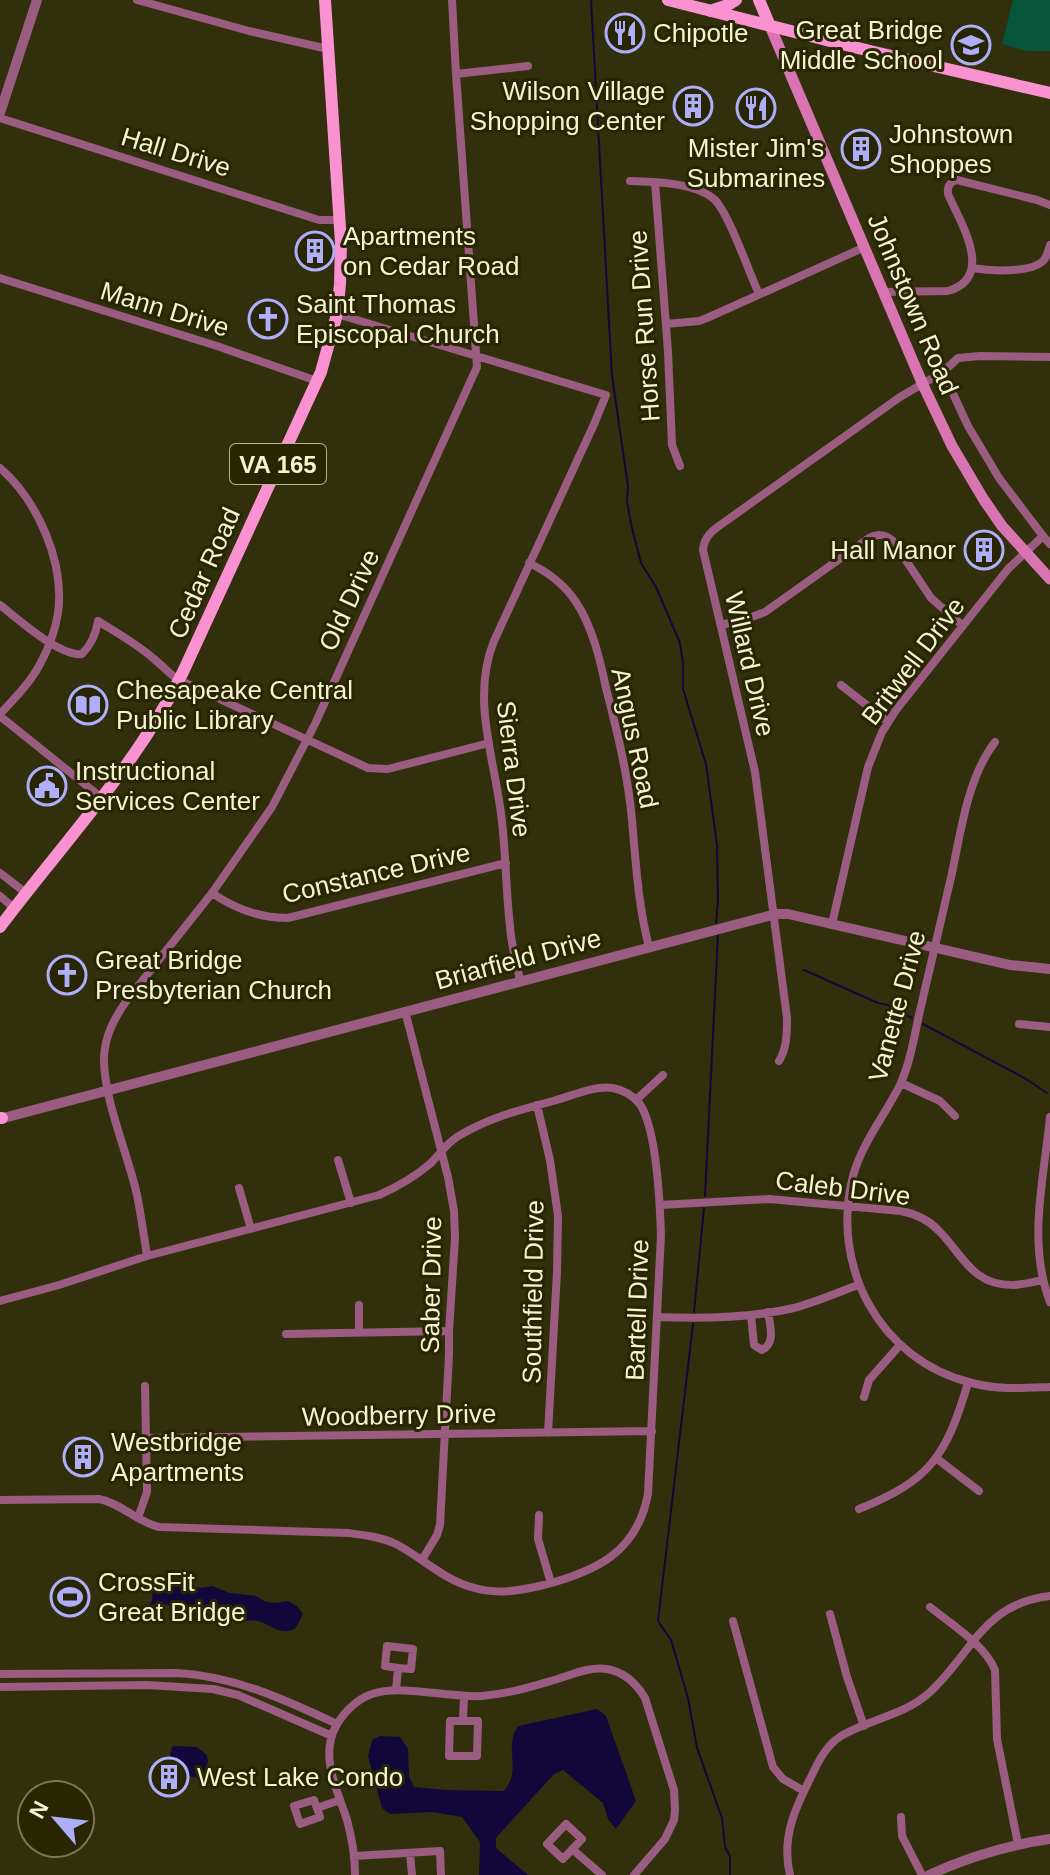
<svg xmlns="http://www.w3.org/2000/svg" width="1050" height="1875" font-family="Helvetica,sans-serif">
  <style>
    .green { fill: #07563b }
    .water { fill: #12073b }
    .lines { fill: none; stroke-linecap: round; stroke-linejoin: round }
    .stream { stroke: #12073b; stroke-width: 2 }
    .minor { stroke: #9b5c82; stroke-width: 8 }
    .tertiary { stroke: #9b5c82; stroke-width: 10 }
    .secondary { stroke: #d874b2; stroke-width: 11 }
    .primary { stroke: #fa92d2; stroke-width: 12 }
    .labels { text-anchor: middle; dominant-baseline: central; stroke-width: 6; stroke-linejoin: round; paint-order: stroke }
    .shield { fill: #282502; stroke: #b8b594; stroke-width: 2 }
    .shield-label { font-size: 24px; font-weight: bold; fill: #f6f3d2 }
    .poi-label { font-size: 26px; fill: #f6f3d2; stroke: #282502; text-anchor: start }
    .street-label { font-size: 26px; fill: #f6f3d2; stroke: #282502 }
  </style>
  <rect width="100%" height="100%" fill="#322f0c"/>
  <path class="green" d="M1013,0H1050V51H1026L1002,44Z"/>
  <path class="water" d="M175,1580L192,1587L202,1588L212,1586L230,1593L256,1596L266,1602L277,1603L288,1601L297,1606L303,1614L295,1629C278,1636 273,1625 258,1621C251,1619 245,1622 238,1623L231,1616L217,1609L190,1617L184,1623L179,1620L175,1608C166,1603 160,1603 149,1605L152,1601L153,1587L159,1584Z
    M597,1709L606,1716L636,1801L616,1829L608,1819L603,1803L563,1770L554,1774L496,1838V1848L528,1875H479L480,1842L462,1817L432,1812L390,1814L382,1808L368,1756L372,1740L380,1736L400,1737L408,1749L409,1776L414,1787L446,1790L503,1791C523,1773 503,1748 518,1726Z
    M176,1746L197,1747L207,1755L208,1762L201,1777C186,1780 177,1767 170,1755L172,1747Z"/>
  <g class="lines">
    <path class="stream" d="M591,0L612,376L628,486L627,502L632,528L641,563L656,587L680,643L683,664V689L706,764L717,845L718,900L716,923
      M804,970L878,1003L888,1005L912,1018
      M923,1024L1026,1079L1047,1093
      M705,1196L718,934
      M694,1312L704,1208
      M693,1324L658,1621L671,1640L676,1657L688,1698L697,1748L722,1818L725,1847L730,1856V1875"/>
    <path class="minor" d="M137,0L249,31L328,49
      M456,74L528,66
      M0,118L319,220H340
      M630,181C654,182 694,182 714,199C729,213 749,273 759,294
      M655,182L668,352L672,445L680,466
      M972,268C989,271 1029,273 1042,262C1047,258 1048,252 1050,245
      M0,278L217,346L317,381
      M884,292L948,291C996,277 960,222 948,194C947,186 950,182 957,180L1037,200L1050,205
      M337,314L606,395L595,422L494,641C470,700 496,762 502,822C506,857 506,892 510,926C511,944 516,962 520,980
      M666,324L699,321L707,318L865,247
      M943,372L968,426L999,478L1043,536L1050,544
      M0,468C38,501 65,563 58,613C55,632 48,650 39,666C29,684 14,699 0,714
      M529,563C548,572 564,584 576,602C592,626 600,659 606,688C617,731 628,775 632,820C636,863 638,905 649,947
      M0,605C18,619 60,657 82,654C91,645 96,634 98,621C117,633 137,644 154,659C163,666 169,674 179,680L368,768L388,769L489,743
      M721,625L749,618L765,612L869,538C878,533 885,534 893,541L931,598L963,626
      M841,685L888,722
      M0,716L102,798
      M995,742C968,777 961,830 952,873C941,920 930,967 919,1015C914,1038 910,1063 900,1085C885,1115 862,1143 853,1176C830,1266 879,1360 972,1383C998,1390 1024,1388 1050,1387
      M0,873L26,893
      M212,893C235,909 260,918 288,918L506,863
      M0,896L14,908
      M832,924L868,767L882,732L896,710L1008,569L1043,536
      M405,1011L448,1177L454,1211L455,1238L449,1331V1355L440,1525L437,1535L422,1560
      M1019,1024L1050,1027
      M779,1061C787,1048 787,1033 787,1018L755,772L703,550C704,535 715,529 726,521L900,397L943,372L958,358L980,356L1050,357
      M901,1083L940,1101L955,1116
      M636,1100L663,1075
      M537,1105L550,1160L558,1216L557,1272L548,1433
      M1050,1117C1044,1178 1027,1243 1050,1302
      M338,1160L351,1203
      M239,1188L251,1229
      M660,1205L769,1199L901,1211C916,1214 929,1220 939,1231C963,1255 972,1285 1012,1285C1022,1285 1033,1282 1043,1280
      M147,1256C144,1236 141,1215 137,1195C128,1154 103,1098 104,1057C105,1035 115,1017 127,1000L212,893L272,807L315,724L477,367L456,74L452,0
      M0,1301L59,1285L147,1256L379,1195C397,1187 416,1176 431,1163C440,1154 446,1144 457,1137C487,1118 519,1110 553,1101C572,1096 594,1085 613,1088C623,1090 632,1095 639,1103C657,1127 660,1205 661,1235L648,1494C637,1552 597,1571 544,1585C519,1591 496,1595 471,1587C443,1579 421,1557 396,1544C381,1537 364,1535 348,1533L159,1527C137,1522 121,1503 99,1499L0,1500
      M359,1305V1332
      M751,1315L754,1345L762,1350C776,1343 770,1326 768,1312
      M658,1317C703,1319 750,1318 794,1308C816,1302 837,1293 858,1285
      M286,1334L449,1331
      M864,1397L869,1380L900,1345
      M146,1438L652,1431
      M936,1458L979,1491
      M859,1509C931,1480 946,1456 968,1383
      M539,1515L538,1539L551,1583
      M138,1518L147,1492L145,1386
      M930,1607C951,1624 985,1645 995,1670L997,1739L1018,1844
      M830,1614L847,1677L864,1726
      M733,1621L773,1767L783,1779L804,1791
      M0,1674L177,1673C234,1676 286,1700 337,1724
      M0,1687L147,1685L213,1689L238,1695L332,1736
      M396,1690L398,1668L411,1669L413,1649L387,1646L385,1666L398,1668
      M463,1721H478L477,1756H449L450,1721H463L464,1696
      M317,1808L314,1800L294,1806L300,1824L320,1817L317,1808L340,1800
      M901,1817L902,1836L922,1875
      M566,1824L582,1839L563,1859L547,1844Z
      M572,1849L602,1875
      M410,1853L412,1875
      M354,1856L440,1851L441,1875
      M355,1875C355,1857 352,1838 347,1820C338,1791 319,1757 336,1726C344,1712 357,1699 372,1694C402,1684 448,1698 482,1696C507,1694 530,1687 554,1680C571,1675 590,1666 607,1669C625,1672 636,1683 645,1698L674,1790L675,1810L674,1820L665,1839L634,1875
      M790,1875C781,1838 795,1808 812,1775C819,1760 826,1746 841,1736C869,1719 903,1716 929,1693C973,1653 982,1604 1050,1596"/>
    <path class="tertiary" d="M0,113L37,0
      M0,1119L776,914H788L1010,965L1050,969
      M929,1875C968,1857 1008,1845 1050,1839"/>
    <path class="secondary" d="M770,26L923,385L952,446L984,500L1002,526L1050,579"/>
    <path class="primary" d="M668,0L870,51L1050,93
      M759,0L770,26
      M710,11L728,5L736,0
      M0,927C63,843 136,767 183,672L321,372L337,314L340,284L341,243L325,0
      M0,1118H2"/>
  </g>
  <defs>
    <g id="restaurant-ring" transform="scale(2)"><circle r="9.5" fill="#282502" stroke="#aeaefa" stroke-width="1.5"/><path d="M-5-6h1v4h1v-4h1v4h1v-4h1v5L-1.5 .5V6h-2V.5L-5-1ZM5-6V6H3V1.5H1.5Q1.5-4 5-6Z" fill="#aeaefa"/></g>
    <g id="school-ring" transform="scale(2)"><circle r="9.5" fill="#282502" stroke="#aeaefa" stroke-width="1.5"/><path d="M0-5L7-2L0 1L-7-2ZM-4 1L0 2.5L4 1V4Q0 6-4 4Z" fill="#aeaefa"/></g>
    <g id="building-ring" transform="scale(2)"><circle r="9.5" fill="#282502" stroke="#aeaefa" stroke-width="1.5"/><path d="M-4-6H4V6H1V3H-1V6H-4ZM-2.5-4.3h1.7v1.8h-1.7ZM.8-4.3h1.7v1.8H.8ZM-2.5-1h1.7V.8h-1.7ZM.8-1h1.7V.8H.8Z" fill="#aeaefa"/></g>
    <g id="church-ring" transform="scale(2)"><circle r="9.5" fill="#282502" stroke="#aeaefa" stroke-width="1.5"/><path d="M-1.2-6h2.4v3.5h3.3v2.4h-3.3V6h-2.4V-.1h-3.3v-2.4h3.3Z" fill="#aeaefa"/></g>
    <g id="library-ring" transform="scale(2)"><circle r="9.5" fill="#282502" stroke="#aeaefa" stroke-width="1.5"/><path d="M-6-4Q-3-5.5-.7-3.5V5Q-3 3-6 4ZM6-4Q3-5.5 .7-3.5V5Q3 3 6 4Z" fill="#aeaefa"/></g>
    <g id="civic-ring" transform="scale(2)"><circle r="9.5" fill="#282502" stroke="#aeaefa" stroke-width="1.5"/><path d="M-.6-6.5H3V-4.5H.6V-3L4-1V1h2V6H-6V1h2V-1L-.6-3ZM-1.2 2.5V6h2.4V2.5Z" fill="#aeaefa"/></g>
    <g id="stadium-ring" transform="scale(2)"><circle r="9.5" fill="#282502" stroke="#aeaefa" stroke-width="1.5"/><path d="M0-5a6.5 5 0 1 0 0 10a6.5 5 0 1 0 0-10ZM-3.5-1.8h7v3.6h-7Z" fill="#aeaefa"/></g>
  </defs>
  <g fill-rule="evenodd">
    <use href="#restaurant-ring" x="625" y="33"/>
    <use href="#school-ring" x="971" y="45"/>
    <use href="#building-ring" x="693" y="106"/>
    <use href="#restaurant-ring" x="756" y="108"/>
    <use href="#building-ring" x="861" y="149"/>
    <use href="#building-ring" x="315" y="251"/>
    <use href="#church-ring" x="268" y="319"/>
    <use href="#building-ring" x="984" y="550"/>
    <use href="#library-ring" x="88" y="705"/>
    <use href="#civic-ring" x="47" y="786"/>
    <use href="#church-ring" x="67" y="975"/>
    <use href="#building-ring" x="83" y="1457"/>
    <use href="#stadium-ring" x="70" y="1597"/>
    <use href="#building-ring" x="169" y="1777"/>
  </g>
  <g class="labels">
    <rect class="shield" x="230" y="444" width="96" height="40" rx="6"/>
    <g class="shield-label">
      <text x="278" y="464">VA 165</text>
    </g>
    <g class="poi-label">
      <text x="943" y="30" text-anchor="end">Great Bridge<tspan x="943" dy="30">Middle School</tspan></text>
      <text x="653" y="33">Chipotle</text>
      <text x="665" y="91" text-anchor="end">Wilson Village<tspan x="665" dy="30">Shopping Center</tspan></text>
      <text x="889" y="134">Johnstown<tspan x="889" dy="30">Shoppes</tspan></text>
      <text x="756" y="148" text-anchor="middle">Mister Jim's<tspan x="756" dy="30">Submarines</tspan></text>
      <text x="343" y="236">Apartments<tspan x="343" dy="30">on Cedar Road</tspan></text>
      <text x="296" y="304">Saint Thomas<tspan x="296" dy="30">Episcopal Church</tspan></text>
      <text x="956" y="550" text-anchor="end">Hall Manor</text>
      <text x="116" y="690">Chesapeake Central<tspan x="116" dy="30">Public Library</tspan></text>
      <text x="75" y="771">Instructional<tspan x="75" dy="30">Services Center</tspan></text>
      <text x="95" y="960">Great Bridge<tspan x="95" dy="30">Presbyterian Church</tspan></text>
      <text x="111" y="1442">Westbridge<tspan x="111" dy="30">Apartments</tspan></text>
      <text x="98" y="1582">CrossFit<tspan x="98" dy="30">Great Bridge</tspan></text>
      <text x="197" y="1777">West Lake Condo</text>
    </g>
    <g class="street-label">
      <text transform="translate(176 152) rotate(17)">Hall Drive</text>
      <text transform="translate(913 304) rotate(67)">Johnstown Road</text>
      <text transform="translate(165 309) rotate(17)">Mann Drive</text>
      <text transform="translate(644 326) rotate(-94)">Horse Run Drive</text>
      <text transform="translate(204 573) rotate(-66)">Cedar Road</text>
      <text transform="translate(349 600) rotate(-65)">Old Drive</text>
      <text transform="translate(913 661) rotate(-53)">Britwell Drive</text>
      <text transform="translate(750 664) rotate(77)">Willard Drive</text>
      <text transform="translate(635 738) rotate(78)">Angus Road</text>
      <text transform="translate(514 769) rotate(83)">Sierra Drive</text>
      <text transform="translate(376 873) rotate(-13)">Constance Drive</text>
      <text transform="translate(518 959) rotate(-15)">Briarfield Drive</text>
      <text transform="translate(897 1006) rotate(-75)">Vanette Drive</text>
      <text transform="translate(843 1188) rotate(7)">Caleb Drive</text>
      <text transform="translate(431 1285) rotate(-89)">Saber Drive</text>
      <text transform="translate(533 1292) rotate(-89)">Southfield Drive</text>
      <text transform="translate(637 1310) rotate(-88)">Bartell Drive</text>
      <text transform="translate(399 1415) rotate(-1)">Woodberry Drive</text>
    </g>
  </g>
  <g transform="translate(56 1819) rotate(298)"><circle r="38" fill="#282502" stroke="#7a7755" stroke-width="2"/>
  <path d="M0-6L14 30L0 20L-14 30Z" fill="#aeaefa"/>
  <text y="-12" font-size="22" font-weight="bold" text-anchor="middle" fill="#f6f3d2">N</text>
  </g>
</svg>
